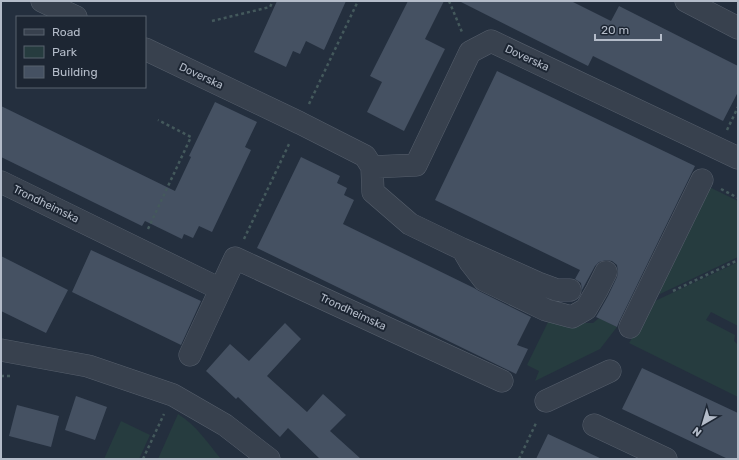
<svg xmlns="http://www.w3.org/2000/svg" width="739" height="460" font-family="Rubik,sans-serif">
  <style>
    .green { fill: #263c3f }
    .building { fill: #455162 }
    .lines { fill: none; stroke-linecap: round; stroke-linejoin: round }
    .minor-casing { stroke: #565f6c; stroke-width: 23 }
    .path { stroke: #44595c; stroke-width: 2.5; stroke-dasharray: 3 3; stroke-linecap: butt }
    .minor { stroke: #38414e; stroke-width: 22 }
    .labels { text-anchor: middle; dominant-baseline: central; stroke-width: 4; stroke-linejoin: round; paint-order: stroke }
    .street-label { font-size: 11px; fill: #b4bcc9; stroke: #1d2633 }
  </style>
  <rect width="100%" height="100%" fill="#242f3e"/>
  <path class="green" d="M703,184L738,201V257L660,294L652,291Z
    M738,262V326L711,312L706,320L735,335L734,341L738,345V397L629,343L655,301Z
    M599,318L617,327L600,349L535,381L539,371L527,365L549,320L569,328L584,323H593Z
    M178,414C196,425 207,442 221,459H158Z
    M121,421L150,435L139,459H104Z"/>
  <path class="building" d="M277,1H346L324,50L306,41L300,54L293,51L286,67L254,52Z
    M408,1H444L425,39L445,49L404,131L367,112L382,82L370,76Z
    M459,1H571L611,21L619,6L738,66V92L723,121L593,56L588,66Z
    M497,71L695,166L619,322L617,327L596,317L608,296L617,277L618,272L617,265L612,261L606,260L599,262L595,266L582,290L581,283L575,279L580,270L435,200Z
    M215,102L257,122L245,147L251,150L212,232L199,226L193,238L184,234L182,239L145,221L142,226L1,157V106L175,191L191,157L189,156Z
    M301,157L340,176L337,183L347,188L344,195L354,200L343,224L474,288L479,291L531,317L517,345L528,349L516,374L257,248Z
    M91,250L201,301L181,345L72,292Z
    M1,256L68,290L46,333L1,311Z
    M285,323L301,339L267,376L307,412L323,394L346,415L330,431L361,459H320L288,428L280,437L238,397L236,399L206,371L230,344L249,361Z
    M642,368L738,413V459H728L622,409Z
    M76,396L107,407L95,440L65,430Z
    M17,405L59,416L51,447L9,436Z
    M548,434L602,459H536Z"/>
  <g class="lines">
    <g class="minor-casing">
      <path id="minor" d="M42,1L76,17
        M686,1L738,28
        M145,49L300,123L365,156L372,167L373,192L410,224L462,249L538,283L557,290H570
        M372,167L416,165L470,52L491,41L738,158
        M1,182L220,289
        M463,250L470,262L484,280L546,310L572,317L586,309L597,290L606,272
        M630,327L702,180
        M1,350L88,366L173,395L225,425L269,459
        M190,355L235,258L502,381
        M546,401L610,371
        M594,425L666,459"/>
    </g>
    <path class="path" d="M449,1L462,32
      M212,21L270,7L273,1
      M309,104L358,1
      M727,130L738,107
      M721,189L738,198
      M148,229L191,137L158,120
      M244,239L290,142
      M673,291L738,260
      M1,376H12
      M143,459L164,414
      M519,459L537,421"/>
    <use href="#minor" class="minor"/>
  </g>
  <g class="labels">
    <g class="street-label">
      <text transform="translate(527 58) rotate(25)">Doverska</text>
      <text transform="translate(201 76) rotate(25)">Doverska</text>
      <text transform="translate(46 204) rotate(26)">Trondheimska</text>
      <text transform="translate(353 312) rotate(25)">Trondheimska</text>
    </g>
  </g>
  <rect width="739" height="460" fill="none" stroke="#b4bcc9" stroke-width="4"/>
  <rect x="16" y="16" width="130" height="72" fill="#1d2633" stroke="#59626f"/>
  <rect x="24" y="29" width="20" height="6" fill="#38414e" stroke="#59626f"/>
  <text x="52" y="36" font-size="12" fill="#b4bcc9">Road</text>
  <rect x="24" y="46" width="20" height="12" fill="#263c3f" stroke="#59626f"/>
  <text x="52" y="56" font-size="12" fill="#b4bcc9">Park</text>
  <rect x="24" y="66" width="20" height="12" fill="#455162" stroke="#59626f"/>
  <text x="52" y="76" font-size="12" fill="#b4bcc9">Building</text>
  <g transform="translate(703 424) rotate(218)" stroke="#1d2633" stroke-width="3" paint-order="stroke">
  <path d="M0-3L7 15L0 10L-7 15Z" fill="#b4bcc9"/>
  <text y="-6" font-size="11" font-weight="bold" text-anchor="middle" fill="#b4bcc9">N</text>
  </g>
  <path d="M595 34v6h66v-6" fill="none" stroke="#b4bcc9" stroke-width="2"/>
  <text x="601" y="34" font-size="12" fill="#b4bcc9" stroke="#1d2633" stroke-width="3" paint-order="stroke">20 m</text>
</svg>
